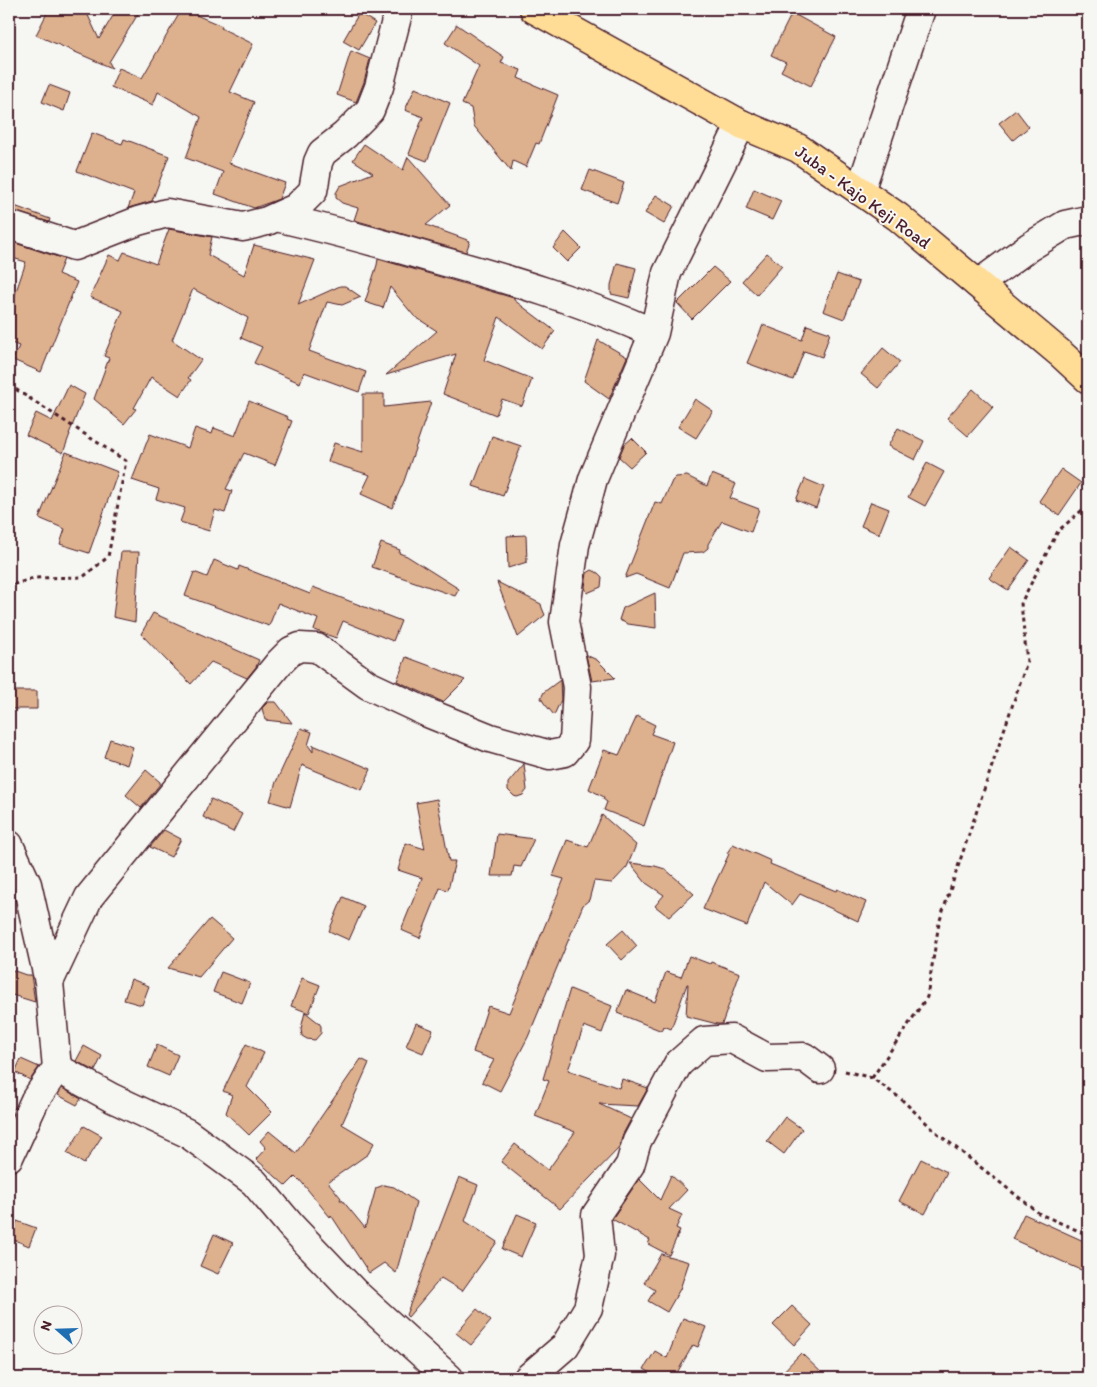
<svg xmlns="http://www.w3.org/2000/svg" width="1097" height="1387" font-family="Itim,sans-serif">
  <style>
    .building { fill: #ddb18e; stroke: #4a1f2b }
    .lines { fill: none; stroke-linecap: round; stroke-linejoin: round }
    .minor-casing { stroke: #4a1f2b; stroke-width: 31 }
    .major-casing { stroke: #4a1f2b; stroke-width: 31 }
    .path { stroke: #4a1f2b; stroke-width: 3; stroke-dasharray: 4 4; stroke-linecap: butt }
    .minor { stroke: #f6f6f2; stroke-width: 28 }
    .major { stroke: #ffdd96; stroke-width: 28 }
    .labels { text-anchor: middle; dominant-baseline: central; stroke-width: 4; stroke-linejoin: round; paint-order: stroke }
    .street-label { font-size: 18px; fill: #4a1f2b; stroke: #f6f6f2 }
  </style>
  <rect width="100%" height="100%" fill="#f6f6f2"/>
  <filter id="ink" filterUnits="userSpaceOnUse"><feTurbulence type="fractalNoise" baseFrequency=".02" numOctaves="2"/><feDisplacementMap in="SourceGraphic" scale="10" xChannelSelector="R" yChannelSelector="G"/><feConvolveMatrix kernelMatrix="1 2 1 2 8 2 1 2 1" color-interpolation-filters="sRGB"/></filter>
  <g filter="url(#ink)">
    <path class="building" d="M49,9H85L99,39L117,9H141L109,62L112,68L36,35Z
      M182,9L222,26L221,28L253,44L230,92L254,102L229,163L285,183L279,199L254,208L215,194L223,172L186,158L201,117L158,92L153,105L111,87L119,68L142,78Z
      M359,13L375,23L359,50L343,41Z
      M792,13L836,37L811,86L781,71L786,62L771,55Z
      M456,24L504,57L501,63L521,70L518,78L558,95L539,144L536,143L526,167L513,161L511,171L474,126L471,108L462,104L479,66L445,43L456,26Z
      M351,51L370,59L364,82L356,102L337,95Z
      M49,85L70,93L64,111L42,102Z
      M415,88L450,103L427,161L409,154L423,117L405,110Z
      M1016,110L1029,127L1013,140L999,123Z
      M92,133L122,144L124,139L169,156L152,201L128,208L134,193L77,171Z
      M364,144L403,170L408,157L450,205L426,225L470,241L466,252L354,220L358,208L342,203L336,198V193L340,186L373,173L353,160Z
      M590,170L624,183L617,203L582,190Z
      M754,189L781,201L772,220L746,209Z
      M656,195L674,206L664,224L645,213Z
      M9,204L50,219L49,222L9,210Z
      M169,229L212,237L208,255L244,275L254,245L315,260L298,305L340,286H345L361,297L342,305L327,302L309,351L366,372L359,392L304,372L300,383L254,363L262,347L241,338L248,318L193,289L172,340L201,360L188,378L191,380L180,396L151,377L134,408L136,409L124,424L94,399L109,358L104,356L123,311L90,297L109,255L120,260L124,252L156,264Z
      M565,232L581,248L567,262L553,248Z
      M9,241L64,259L58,274L77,282L41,372L13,360L19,346L9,342V312L26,262L9,257Z
      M767,253L782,266L757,295L742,281Z
      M378,259L514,298V300L555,331L542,349L499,317L484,360L532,379L522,406L502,399L496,415L443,394L456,354L386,375L437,331L414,316L390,287L383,308L365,302L377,265Z
      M617,263L636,268L629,298L611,294V285Z
      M713,267L730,281L692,319L677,303Z
      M837,274L859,282L844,319L823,311Z
      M763,325L802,340L807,325L830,333L822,357L804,351L793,380L747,363Z
      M598,340L627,357L609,399L584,381Z
      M883,348L900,362L878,388L861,374Z
      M69,385L85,394L69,434H70L63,453L26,435L36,413L52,421Z
      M973,389L993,407L968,436L947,418Z
      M363,394H384V407L431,402L404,481L392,508L361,494L370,475L328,462L334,443L363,452Z
      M695,399L713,411L696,438L678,427Z
      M249,401L288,417L287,419L292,421L275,465L244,453L226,489L232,491L225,513L215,510L209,531L180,522L185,508L156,499L159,489L132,480L150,434L188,448L195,428L212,434L214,428L235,436Z
      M898,428L924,441L915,460L888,446Z
      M492,436L521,446L503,496L473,486Z
      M632,438L646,452L630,467L619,457L624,445Z
      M66,452L118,472L89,553L60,544L65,529L39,518Z
      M927,463L944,472L925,506L908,497Z
      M1061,469L1081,483L1059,515L1039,501Z
      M712,474L736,484L730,498L759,509L751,532L722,521L708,544V548L703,552L683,553L670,588L636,574L625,578L655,502L662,504L672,481L676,477L687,476L707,486Z
      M805,479L824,487L816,508L796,500Z
      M871,502L889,509L879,534L861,526Z
      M526,535L527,562L508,568L507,536Z
      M381,543L400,550L399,553L407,556L459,589L455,596L372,567Z
      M1011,547L1029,560L1008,590L989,578Z
      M121,552H139L135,622L113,617Z
      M214,560L238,570L239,566L310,594L313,587L401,621L393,641L343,621L336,638L314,630L318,619L278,603L269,626L185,596L194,572L207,577Z
      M592,570L598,573L602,577L601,587L587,593L585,587L587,573Z
      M497,582L541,604L542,608L545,615L518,637Z
      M655,593L656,628L628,624L619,620L623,608Z
      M153,613L259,660L256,667L247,678L211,662L191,684L169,663L141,634Z
      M586,655L597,660L615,678L592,681Z
      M406,657L433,667L465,680L443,702L397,681Z
      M560,680L561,700L554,715L544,703L541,698L544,692Z
      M9,691H37V709H9Z
      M268,702H276L292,723L265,720L262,708Z
      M637,716L655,725L651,734L673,742L644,826L604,810L607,802L603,799L604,797L589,789L604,750L619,755Z
      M301,728L312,732L308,745L313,752V745L371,769L362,790L302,765L290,807L270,801L276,782Z
      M110,739L133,747L127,765L104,757Z
      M524,764L527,790L523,795L517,797L514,796L508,790V783Z
      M146,770L160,782V784L141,808L126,795Z
      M211,799L242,814L233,832L203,817Z
      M437,799L449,861H455L448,890L440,888L420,938L401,930L422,878L398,870L406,843L425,849L416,803Z
      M602,815L636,845L627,867L612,883L594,881L589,900L583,905L528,1037L500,1091L482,1082L494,1060L473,1052L488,1006L509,1013L564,879L553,876L567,840L588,847Z
      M164,830L181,839L171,857L150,847Z
      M497,834L534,839L521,867L514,866L512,876H491Z
      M733,844L771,861L770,864L836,891L837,889L866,902L858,921L800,894L792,905L764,882L747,926L703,909L729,854L727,853Z
      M630,863L655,866L665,869L694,894L669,917L655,906L664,895L646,883Z
      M343,897L364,906L349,940L329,931Z
      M210,919L232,938L199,977L168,968Z
      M623,930L637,946L622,960L607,944Z
      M689,956L710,964L711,962L740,973L722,1024H717L686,1016L688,984H687L671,1029L664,1026L662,1031L617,1013L626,990L655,1002L666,972L681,977Z
      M9,969L26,975H31L35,1002L9,994Z
      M221,972L250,983L242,1003L213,992Z
      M302,978L320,985L309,1013L291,1006Z
      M131,979L149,986L142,1005L124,1000Z
      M570,989L612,1006L602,1033L584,1026L568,1070L619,1088L622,1079L648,1088L638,1106L599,1104L631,1119L623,1134L619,1148L560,1209L501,1162L515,1144L548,1170L575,1132L535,1116L549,1081L543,1079Z
      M305,1012L319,1023L321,1026V1033L315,1040L307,1039L302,1036L301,1029Z
      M416,1023L433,1030L423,1053L406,1046Z
      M246,1044L264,1053L247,1087L272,1112L249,1135L226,1113L232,1095L223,1091Z
      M157,1045L178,1055L169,1076L148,1067Z
      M84,1046L102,1056L95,1071L76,1061Z
      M21,1059L39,1067L30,1080L15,1072Z
      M361,1059L369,1063L342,1124L374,1143L368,1154L328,1182L341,1198L340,1200H342L365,1228L376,1188L384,1185L394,1187L416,1202L396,1273L384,1263L369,1273L331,1215L330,1217L299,1179L298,1180L295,1177L286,1186L256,1159L266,1148L260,1141L269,1131L296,1153Z
      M62,1088L81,1099L77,1105L58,1095Z
      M785,1117L802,1129L784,1154L767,1141Z
      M84,1126L102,1136L84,1164L67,1153Z
      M921,1159L947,1172L925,1214L899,1201Z
      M671,1175L687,1190L669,1209L682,1215L676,1228L680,1230L669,1255L648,1244L650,1240L612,1219L639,1179L660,1200Z
      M459,1177L478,1185L465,1221L497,1242L462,1291L441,1278L408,1317L406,1315Z
      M517,1214L536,1222L521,1257L502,1249Z
      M1024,1214L1088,1243V1273L1012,1239Z
      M17,1221L36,1228L29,1246L10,1238Z
      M214,1234L233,1243L218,1274L200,1266Z
      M661,1254L689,1262L680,1289L667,1312L648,1301L655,1290L644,1283Z
      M792,1306L812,1325L794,1345L773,1325Z
      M477,1309L491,1321L471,1345L456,1333Z
      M683,1318L706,1327L698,1347L693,1345L674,1378H660L644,1369L655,1351L667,1358Z
      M801,1353L827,1378H777Z"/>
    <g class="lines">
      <g class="minor-casing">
        <path id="minor" d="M860,191L921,9
          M276,217C329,229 380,243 431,258C508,279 581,301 654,333
          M9,225L74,246L138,221L167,213L243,227L267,221L296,208L313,191L318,162L322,153L345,135L370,110L379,87L399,9
          M978,284L1029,247L1065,225L1088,220
          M9,845L27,884L49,982L57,1068L35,1100L9,1157
          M49,982L89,897L279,663L291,651L300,647L317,648L368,685L428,713L490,738L550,755L565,752L574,741L577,687L564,622L575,545L585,509L593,479L654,333L667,273L741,124
          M57,1068L112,1098L187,1133L254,1182L292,1227L354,1292L449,1378
          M528,1378L565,1346L588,1308L600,1255L596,1215L630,1165L637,1141L678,1064L704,1041L732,1039L767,1058L804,1057L820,1069"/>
      </g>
      <g class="major-casing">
        <path id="major" d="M534,9L741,124L798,148L898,217L1061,354L1088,379"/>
      </g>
      <path class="path" d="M9,385L126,461L108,557L83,577L34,578L9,586
        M845,1071L872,1078L900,1098L936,1132L1040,1214L1088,1235
        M872,1078L927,997L939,923L1027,662L1021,603L1058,531L1088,505"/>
      <use href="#minor" class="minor"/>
      <use href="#major" class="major"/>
    </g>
  </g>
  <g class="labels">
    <g class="street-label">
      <text transform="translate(863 197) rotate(36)">Juba - Kajo Keji Road</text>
    </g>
  </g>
  <rect width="1097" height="1387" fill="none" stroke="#f6f6f2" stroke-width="30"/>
  <rect x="15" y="15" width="1067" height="1357" fill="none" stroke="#4a1f2b" stroke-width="2" filter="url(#ink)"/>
  <g transform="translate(58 1330) rotate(290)"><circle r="24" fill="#f6f6f2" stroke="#b1a0a2"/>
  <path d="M0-4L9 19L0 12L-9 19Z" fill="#1f6fb2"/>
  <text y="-8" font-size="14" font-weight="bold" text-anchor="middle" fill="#4a1f2b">N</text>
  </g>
</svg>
